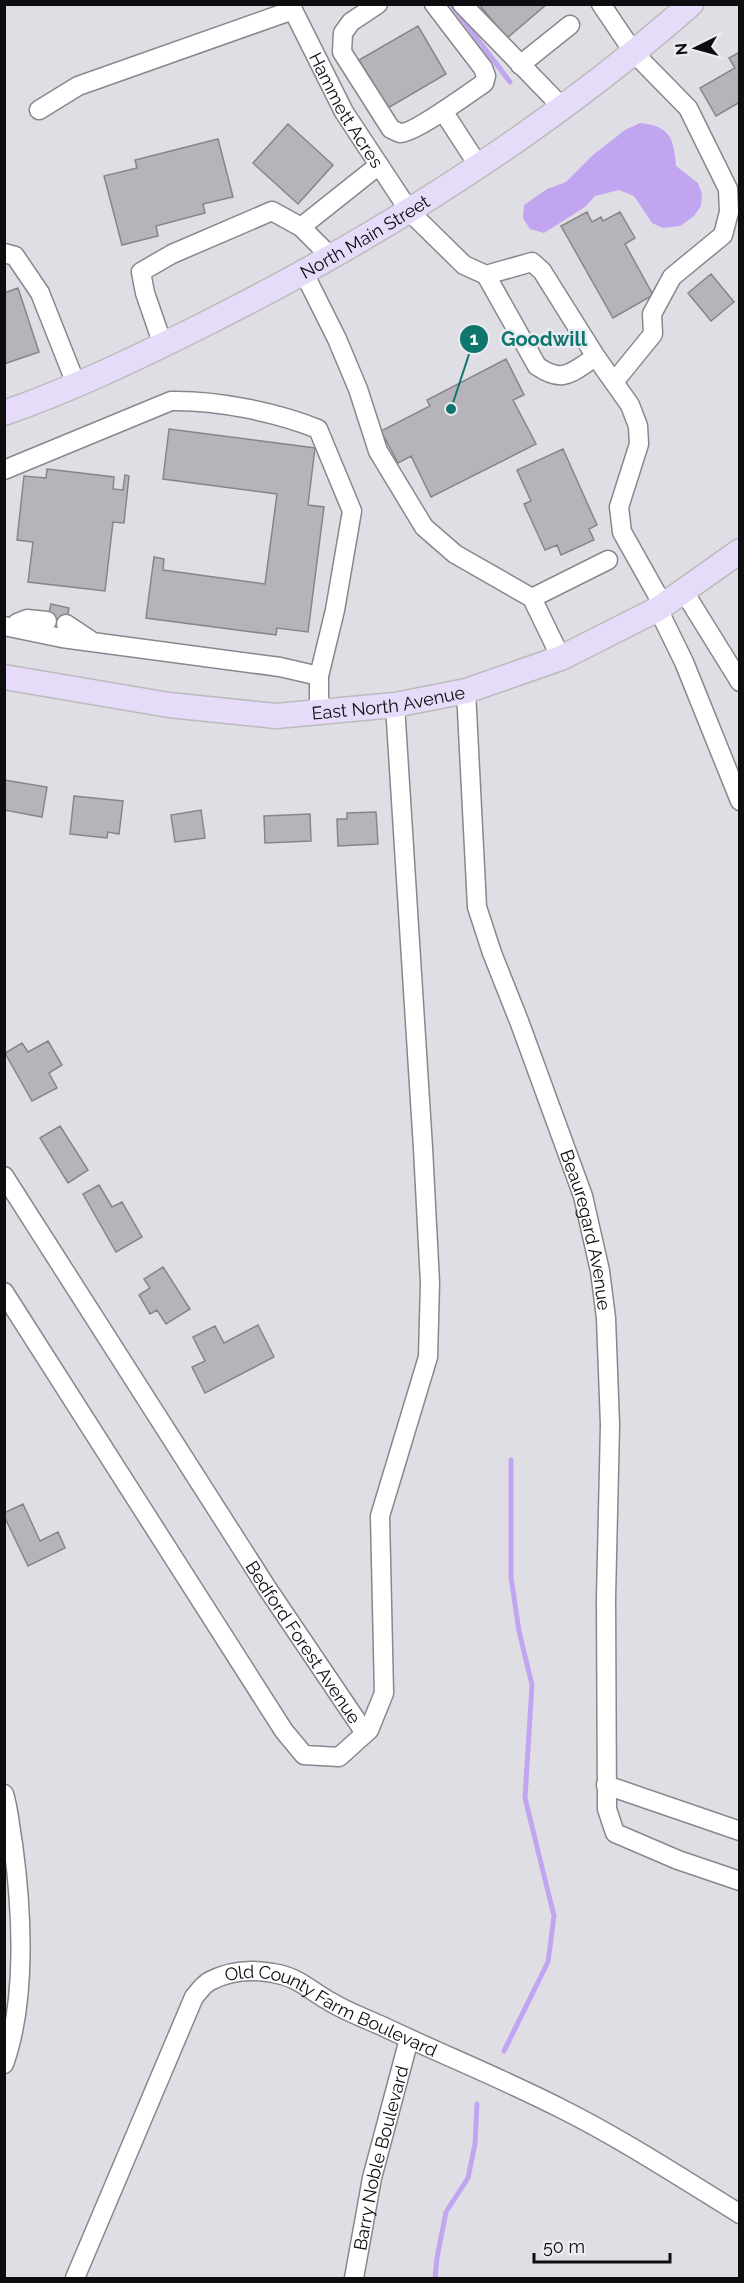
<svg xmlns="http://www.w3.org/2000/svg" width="744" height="2283" font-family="Raleway,sans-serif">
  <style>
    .water { fill: #c2a5f0 }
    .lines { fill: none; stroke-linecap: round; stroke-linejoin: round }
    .stream { stroke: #c2a5f0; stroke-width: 5 }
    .building { fill: #b6b4ba; stroke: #87858b; stroke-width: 1.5 }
    .minor-casing { stroke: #89878d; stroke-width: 21 }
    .major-casing { stroke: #bbbbbc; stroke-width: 27 }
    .minor { stroke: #fff; stroke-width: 18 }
    .major { stroke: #e6dbf8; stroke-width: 24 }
    .labels { text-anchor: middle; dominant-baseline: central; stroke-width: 5; stroke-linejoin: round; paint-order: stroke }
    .street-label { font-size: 18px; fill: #0d0c0e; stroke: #edebf2 }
    .leader { fill: none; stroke: #0f766e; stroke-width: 2 }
    .callout-dot { fill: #0f766e; stroke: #edebf2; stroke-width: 2 }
    .mark-label { font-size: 18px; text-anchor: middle; font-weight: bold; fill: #fff }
    .callout-label { font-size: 20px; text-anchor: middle; font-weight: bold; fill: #0f766e; stroke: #edebf2; stroke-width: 5; stroke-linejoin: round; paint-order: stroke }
  </style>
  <rect width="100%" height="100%" fill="#e0dee5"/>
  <path class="water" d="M640,123C670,126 674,138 676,166L698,183L702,194L701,206L694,216L680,226L663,228L652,223L634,196L619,190L595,196L585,207L544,233L530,229L523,218L524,205L547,189L566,182L593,155L625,130Z"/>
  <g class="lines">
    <path class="stream" d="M451,4L510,82
      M504,2051L548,1962L554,1916L525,1798L532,1685L519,1631L511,1577V1460
      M435,2278L437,2258L446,2212L468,2178L475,2144L477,2104"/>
  </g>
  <path class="building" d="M484,4H547L507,38L481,7Z
    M418,26L446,74L388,108L359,60Z
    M740,52V102L716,116L700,88L735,68L729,58Z
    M288,124L333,165L298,204L253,163Z
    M218,139L233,197L203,204L205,213L156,226L158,236L122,245L104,176L137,168L135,160Z
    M587,212L592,222L601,217L603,221L620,212L635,238L625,244L653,295L613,318L561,226Z
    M711,274L734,302L711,321L688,293Z
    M18,288L39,352L4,364V293Z
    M506,359L524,395L513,400L536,444L431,497L411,456L398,463L381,431L430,406L427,400Z
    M169,429L315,448L308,505L324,507L308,632L277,628L276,635L146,618L154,557L164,559L163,570L265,584L277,494L163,479Z
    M563,449L597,525L589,529L594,540L561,555L557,545L545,550L524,504L531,501L517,470Z
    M47,469L114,477L113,489L123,490L125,475L129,476L124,523L113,522L105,591L28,582L33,542L17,540L24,476L46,478Z
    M51,604L69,608L64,635L45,631Z
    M4,780L47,787L42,817L4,810Z
    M74,796L123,801L119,834L108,832L107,838L70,834Z
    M201,810L205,838L175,842L171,815Z
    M376,812L378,844L338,846L337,819H347V813Z
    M310,814L311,841L265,843L264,816Z
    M48,1041L62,1065L49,1073L57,1088L32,1101L5,1053L22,1043L28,1052Z
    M60,1126L88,1170L68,1183L40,1138Z
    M99,1185L112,1207L122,1202L142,1237L116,1252L83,1194Z
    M163,1267L190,1309L166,1324L157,1310L150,1314L139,1295L150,1288L144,1279Z
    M258,1325L274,1357L205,1393L192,1367L205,1361L193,1337L215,1326L224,1343Z
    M23,1504L40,1541L58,1532L65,1548L28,1566L4,1516V1513Z"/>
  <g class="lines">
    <g class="minor-casing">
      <g id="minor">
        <path id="s1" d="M290,4L344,112L410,212L464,265L486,275L532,262L542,271L596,357L630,405L638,426L639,444L619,507L622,532L663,605"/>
        <path d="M378,4L351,22L343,33L342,52L391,129C394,130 397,132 400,133C413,134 471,92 484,83L486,76L483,68L434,4"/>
        <path d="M462,4L562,107"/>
        <path d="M601,4L634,53L688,108L728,189L729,212L723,235L672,277L652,314L653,334L614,382"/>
        <path d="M520,65L570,25"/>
        <path d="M39,110L78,86L293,10"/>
        <path d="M443,111L478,165"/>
        <path d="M301,227L379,165"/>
        <path d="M4,253L15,256L40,293L76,384"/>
        <path d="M304,273L337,339L358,389L378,451L424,527L455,554L532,598L561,658"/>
        <path d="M486,275L537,366C564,385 572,371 596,357"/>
        <path d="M163,345L145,293L141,272L172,254L272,211L301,227L331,257"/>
        <path d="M4,470L171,401C216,400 276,412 318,429L352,511L335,610L319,676V712"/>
        <path d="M683,590L740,682"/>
        <path d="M532,598L608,560"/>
        <path d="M658,609L684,662L740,801"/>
        <path d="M17,623L27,619L47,621"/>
        <path d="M66,624L90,640"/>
        <path d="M4,626L62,638L280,667L319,676"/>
        <path id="s2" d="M466,691L477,907L492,953L519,1021L583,1196L600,1271L606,1318L610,1425L606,1598L607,1809L615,1833L678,1860L740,1881"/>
        <path id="s3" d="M4,1176L267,1588L365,1733"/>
        <path d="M4,1292L284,1731L304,1755L339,1757L369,1730L384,1693L380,1516L428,1357L430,1283L423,1148L395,705"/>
        <path d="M606,1785L740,1831"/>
        <path d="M4,1794C9,1810 10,1828 13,1844C22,1910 27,2000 4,2064"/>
        <path id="s4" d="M75,2278L194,1997C199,1991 204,1984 210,1981C229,1971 252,1969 273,1973C298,1977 308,1989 329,2001C345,2011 364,2018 382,2026C441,2054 501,2078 560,2108C622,2139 680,2177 740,2214"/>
        <path id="s5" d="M354,2278L372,2178L409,2039"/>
      </g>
    </g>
    <g class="major-casing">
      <g id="major">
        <path id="s6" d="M4,413C73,389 139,357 203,325C377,238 545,132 691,4"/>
        <path id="s7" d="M4,677L169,705L276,716L395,705L466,691L561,658L658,609L740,551"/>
      </g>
    </g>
    <use href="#minor" class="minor"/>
    <use href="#major" class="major"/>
  </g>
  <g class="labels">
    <g class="street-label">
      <text stroke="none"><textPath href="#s1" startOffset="120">Hammett Acres</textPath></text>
      <text stroke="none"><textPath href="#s6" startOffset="402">North Main Street</textPath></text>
      <text stroke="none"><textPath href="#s7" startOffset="388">East North Avenue</textPath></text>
      <text stroke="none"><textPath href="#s2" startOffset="558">Beauregard Avenue</textPath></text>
      <text stroke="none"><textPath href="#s3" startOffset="554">Bedford Forest Avenue</textPath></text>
      <text stroke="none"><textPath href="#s4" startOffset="459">Old County Farm Boulevard</textPath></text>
      <text stroke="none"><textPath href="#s5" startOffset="123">Barry Noble Boulevard</textPath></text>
    </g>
  </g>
  <path class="leader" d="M451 409L474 339"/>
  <g class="callout-dot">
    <circle cx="451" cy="409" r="6"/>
    <circle cx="474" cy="339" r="15"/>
  </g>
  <g class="mark-label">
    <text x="474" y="345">1</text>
  </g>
  <g class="callout-label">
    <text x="544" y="346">Goodwill</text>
  </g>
  <rect width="744" height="2283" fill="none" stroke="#0d0c0e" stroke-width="12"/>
  <g transform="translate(696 48) rotate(265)" stroke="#edebf2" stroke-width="4.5" paint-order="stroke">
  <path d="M0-4.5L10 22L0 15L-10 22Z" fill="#0d0c0e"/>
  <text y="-9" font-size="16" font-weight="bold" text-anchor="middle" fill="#0d0c0e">N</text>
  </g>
  <path d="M534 2253v9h136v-9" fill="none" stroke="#0d0c0e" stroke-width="3"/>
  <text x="543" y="2253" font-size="18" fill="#0d0c0e" stroke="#edebf2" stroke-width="4.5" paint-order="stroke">50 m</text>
</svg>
